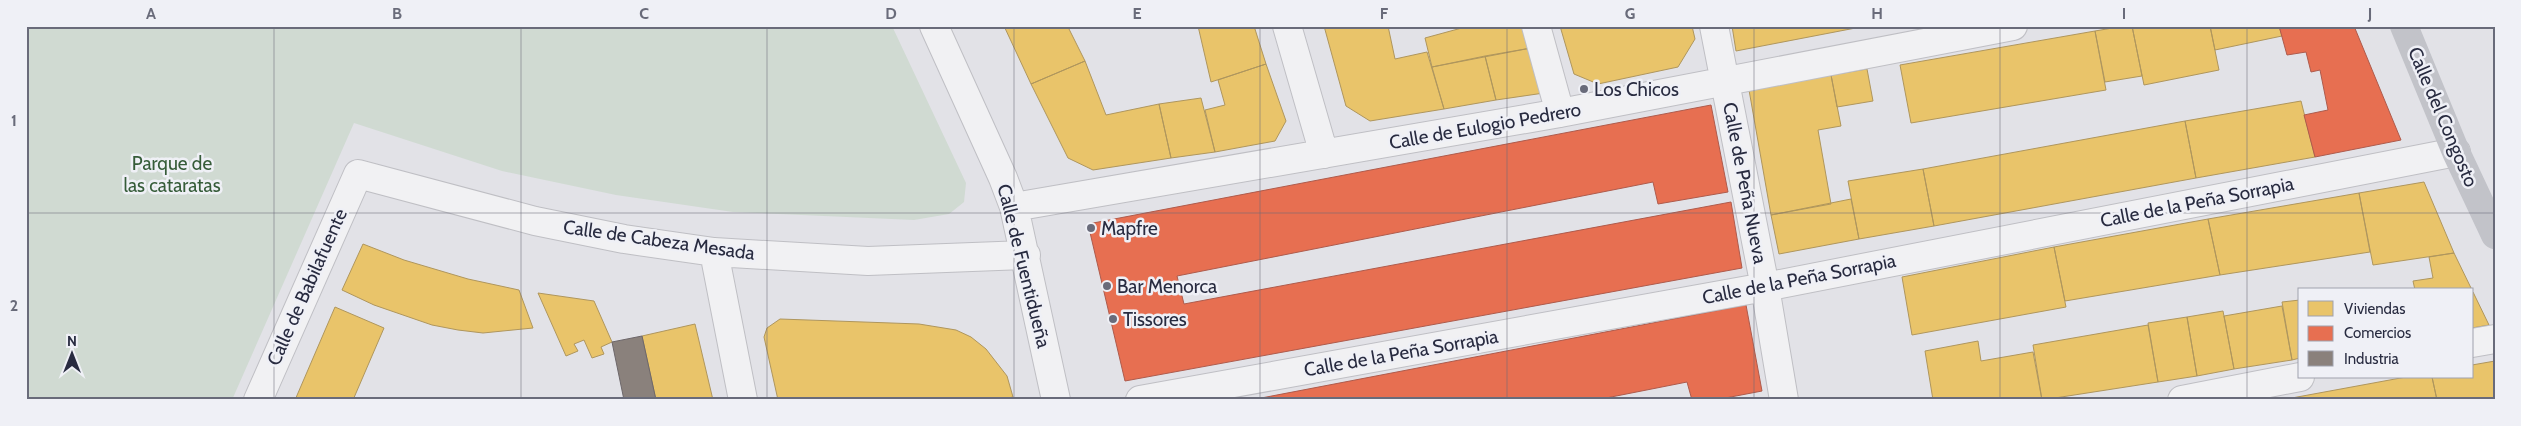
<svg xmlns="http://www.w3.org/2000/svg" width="2521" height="426" font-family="Cabin,sans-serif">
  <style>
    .green { fill: #d0dad2 }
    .homes { fill: #e9c46a; stroke: #af965d }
    .shops { fill: #e76f51; stroke: #ae5b4c }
    .industry { fill: #8a817c; stroke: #6d676a }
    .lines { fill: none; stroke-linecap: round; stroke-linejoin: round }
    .street-casing { stroke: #bfbfc4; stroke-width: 30 }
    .street { stroke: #f1f1f3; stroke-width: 28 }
    .secondary { stroke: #c2c3c9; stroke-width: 28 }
    .grid { fill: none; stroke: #696b7a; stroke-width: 1; stroke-opacity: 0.55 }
    .poi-dot { fill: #696b7a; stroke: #eff0f6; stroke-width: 2 }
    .labels { text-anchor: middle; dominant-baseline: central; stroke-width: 5; stroke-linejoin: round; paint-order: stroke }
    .poi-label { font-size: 19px; fill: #282b40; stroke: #eff0f6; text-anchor: start }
    .street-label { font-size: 19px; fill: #282b40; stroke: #eff0f6 }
    .park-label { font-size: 19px; fill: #365c39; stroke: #eff0f6 }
    .neatline { fill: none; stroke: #696b7a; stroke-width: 2 }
    .grid-label { font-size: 16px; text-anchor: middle; font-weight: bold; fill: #696b7a }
  </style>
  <rect width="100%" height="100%" fill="#e2e2e7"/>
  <path class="green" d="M26,26H892L966,183L964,202L949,214L914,220L733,212L616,195L502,171L354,123L232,400H26Z"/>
  <path class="homes" d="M1004,26H1070L1068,27L1085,61L1031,84Z
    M1198,26H1254L1266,64L1211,82Z
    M1324,26H1388L1395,59L1427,52L1444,109L1370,121L1346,106Z
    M1469,26H1525L1531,48L1432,67L1425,38Z
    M1560,26H1692L1695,39L1678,67L1598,84L1574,74Z
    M1732,26H1866L1736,51Z
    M2124,26H2132L2142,76L2105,82L2095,31Z
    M2132,26H2210L2219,70L2144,85Z
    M2210,26H2279L2282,36L2215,50Z
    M2095,31L2106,90L1911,123L1900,65Z
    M1531,48L1544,93L1496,100L1485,56Z
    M1485,56L1496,100L1444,109L1432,67Z
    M1085,61L1106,115L1159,104L1171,158L1093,170L1068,158L1031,84Z
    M1266,64L1286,121L1275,141L1215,152L1205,110L1225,105L1218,80Z
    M1867,69L1873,101L1837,107L1831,75Z
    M1831,75L1841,126L1818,130L1831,204L1771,215L1749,90Z
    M1201,98L1215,152L1171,158L1159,104Z
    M2301,101L2315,157L2196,178L2185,121Z
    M2185,121L2196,178L1934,226L1923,169Z
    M1923,169L1934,226L1859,239L1848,181Z
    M2424,182L2454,253L2373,265L2359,193Z
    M2359,193L2370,252L2220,275L2208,219Z
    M1851,199L1859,239L1779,254L1771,215Z
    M2208,219L2220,275L2065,301L2054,247Z
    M363,244L404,260L468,279L519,290L533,328L483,333L458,330L432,325L374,305L342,290Z
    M2054,247L2066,307L1912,335L1902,277Z
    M2454,253L2472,290H2415L2413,281L2433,278L2429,257Z
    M2472,291L2473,292L2489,325L2472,328Z
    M538,293L594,301L612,342L601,347L604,354L592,358L584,340L574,344L578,351L566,356Z
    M2300,300V358L2292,360L2282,302Z
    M2282,306L2292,360L2234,369L2224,316Z
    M335,307L384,328L353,400H295Z
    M2223,311L2234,369L2197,376L2187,317Z
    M2187,317L2197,376L2158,382L2148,323Z
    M780,319L919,324L956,330L971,337L986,349L1007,376L1013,397L998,400H778L764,337L767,328Z
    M695,324L713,400H656L642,336Z
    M2148,325L2158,382L2042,400L2033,345Z
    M1978,341L1981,361L2033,352L2042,400H1933L1925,351Z
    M2495,361V400H2437L2432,377H2472V365Z
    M2406,377H2432L2437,400H2281Z"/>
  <path class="shops" d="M2279,26H2354L2401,140L2315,157L2304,115L2328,110L2320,70L2311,72L2306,52L2287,55Z
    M1711,105L1728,192L1658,204L1653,182L1177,276L1184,304L1731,202L1742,268L1125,381L1088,224Z
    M1746,305L1762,391L1715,400H1692L1687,382L1596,400H1251Z"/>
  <path class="industry" d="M642,336L656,400H624L612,342Z"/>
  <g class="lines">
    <g class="street-casing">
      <path id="street" d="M934,26L1003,178L1014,207L1056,400
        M1287,26L1324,154
        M1536,26L1560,113
        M1714,26L1765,287L1784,400
        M1014,207L1560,113L2013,26
        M714,252L743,400
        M2472,343L2495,339
        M258,400L358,174L535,221L624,239L714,252L868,261L1026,255
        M1140,400L1765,287L2456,152
        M2182,400L2300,377"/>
    </g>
    <use href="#street" class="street"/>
    <path class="secondary" d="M2404,26L2456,152L2495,235"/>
  </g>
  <path class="grid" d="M274,26V400M521,26V400M767,26V400M1014,26V400M1260,26V400M1507,26V400M1754,26V400M2000,26V400M2247,26V400M26,213H2495"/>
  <g class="poi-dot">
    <circle cx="1584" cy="89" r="5"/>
    <circle cx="1091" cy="228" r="5"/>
    <circle cx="1107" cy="286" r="5"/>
    <circle cx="1113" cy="319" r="5"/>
  </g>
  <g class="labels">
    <g class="poi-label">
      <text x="1594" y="89">Los Chicos</text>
      <text x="1101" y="228">Mapfre</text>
      <text x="1117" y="286">Bar Menorca</text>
      <text x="1123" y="319">Tissores</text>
    </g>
    <g class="street-label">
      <text transform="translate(2443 117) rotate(67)">Calle del Congosto</text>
      <text transform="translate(1485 126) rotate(-10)">Calle de Eulogio Pedrero</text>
      <text transform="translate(1745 183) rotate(79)">Calle de Peña Nueva</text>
      <text transform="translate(2197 202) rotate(-11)">Calle de la Peña Sorrapia</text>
      <text transform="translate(659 240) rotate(8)">Calle de Cabeza Mesada</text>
      <text transform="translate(1024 266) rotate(76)">Calle de Fuentidueña</text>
      <text transform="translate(1799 279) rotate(-11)">Calle de la Peña Sorrapia</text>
      <text transform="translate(307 287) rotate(-66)">Calle de Babilafuente</text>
      <text transform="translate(1401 353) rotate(-10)">Calle de la Peña Sorrapia</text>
    </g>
    <g class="park-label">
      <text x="172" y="163">Parque de<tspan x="172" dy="22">las cataratas</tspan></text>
    </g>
  </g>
  <rect width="2521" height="426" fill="none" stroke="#eff0f6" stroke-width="55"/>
  <rect x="2298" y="288" width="175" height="90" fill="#eff0f6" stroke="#9fa1ad"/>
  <rect x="2308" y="301" width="25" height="15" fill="#e9c46a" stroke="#9fa1ad"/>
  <text x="2344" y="314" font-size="15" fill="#282b40">Viviendas</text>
  <rect x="2308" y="326" width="25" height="15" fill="#e76f51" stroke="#9fa1ad"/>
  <text x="2344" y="338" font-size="15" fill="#282b40">Comercios</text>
  <rect x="2308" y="351" width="25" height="15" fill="#8a817c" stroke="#9fa1ad"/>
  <text x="2344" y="364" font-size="15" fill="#282b40">Industria</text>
  <g transform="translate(72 354)" stroke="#eff0f6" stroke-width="4" paint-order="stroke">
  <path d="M0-4L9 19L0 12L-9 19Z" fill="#282b40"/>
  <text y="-8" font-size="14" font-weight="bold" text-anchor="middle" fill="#282b40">N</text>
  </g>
  <rect x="28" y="28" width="2466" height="370" class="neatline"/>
  <g class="grid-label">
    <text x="151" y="19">A</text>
    <text x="397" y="19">B</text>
    <text x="644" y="19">C</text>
    <text x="891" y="19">D</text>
    <text x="1137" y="19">E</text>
    <text x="1384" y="19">F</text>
    <text x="1630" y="19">G</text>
    <text x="1877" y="19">H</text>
    <text x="2124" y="19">I</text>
    <text x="2370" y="19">J</text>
    <text x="14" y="126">1</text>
    <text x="14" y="311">2</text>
  </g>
</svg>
